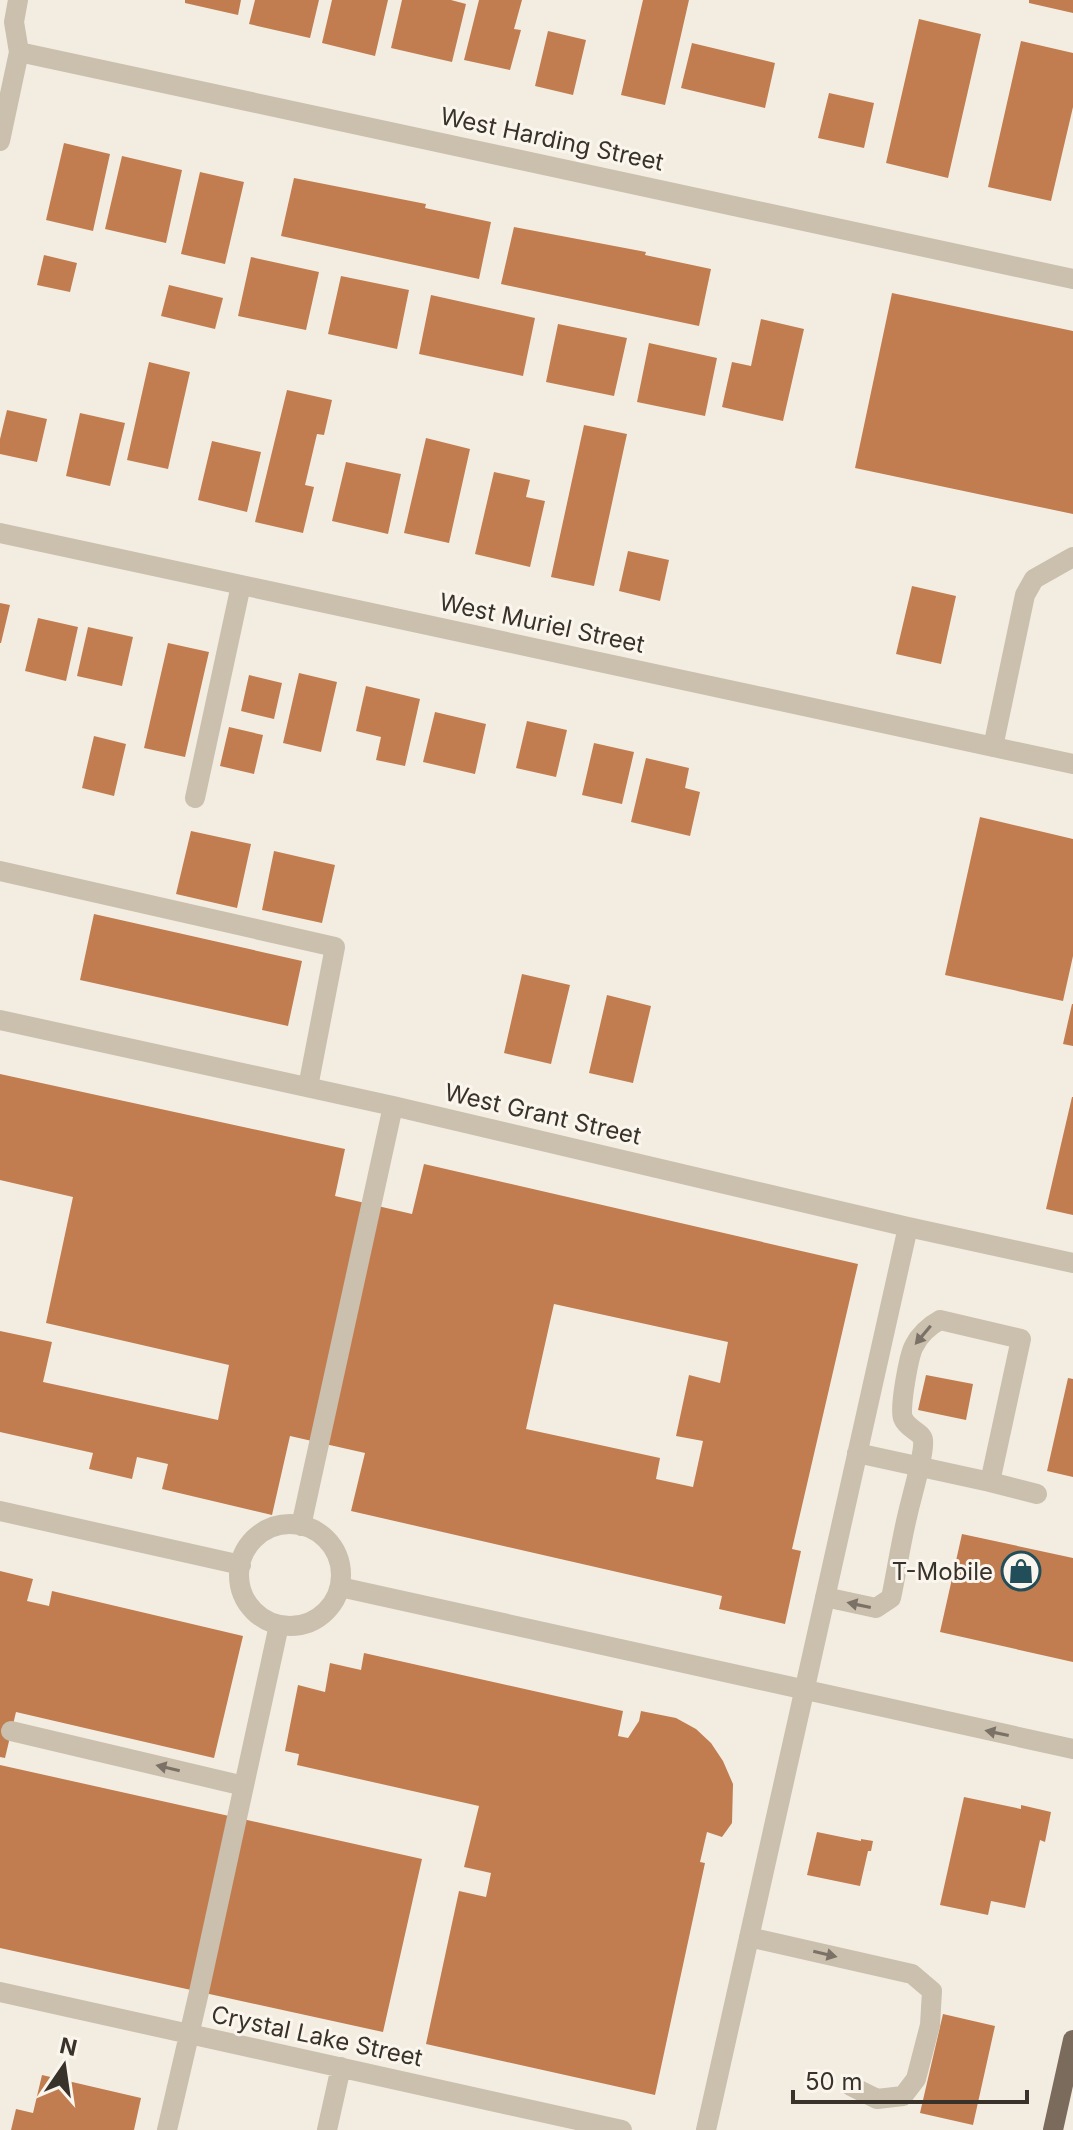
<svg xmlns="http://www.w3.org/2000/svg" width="1073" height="2130" font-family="Inter,sans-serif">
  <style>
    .building { fill: #c17d50; fill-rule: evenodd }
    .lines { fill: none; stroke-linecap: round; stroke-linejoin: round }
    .minor { stroke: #cbbfad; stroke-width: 20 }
    .major { stroke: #7a6b5d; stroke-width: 20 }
    .oneway { fill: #7b7166 }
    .labels { text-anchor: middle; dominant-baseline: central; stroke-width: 6; stroke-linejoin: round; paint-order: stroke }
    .street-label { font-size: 24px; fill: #39322b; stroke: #faf6ed }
    .poi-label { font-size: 24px; fill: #39322b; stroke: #faf6ed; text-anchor: end }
  </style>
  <rect width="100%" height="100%" fill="#f3ede1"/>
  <path class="building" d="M185,0H241L238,15L185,3Z
    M255,0H319L310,38L249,24Z
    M332,0H388L375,56L322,43Z
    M402,0H451L466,4L452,62L391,48Z
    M479,0H522L514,29L521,30L510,70L464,60Z
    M643,0H689L665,105L621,95Z
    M1029,0H1073V13L1029,3Z
    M919,19L981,34L948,178L886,163Z
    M548,31L586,40L573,95L535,86Z
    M1021,41L1073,53V107L1051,201L988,187Z
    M692,43L775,63L765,108L681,88Z
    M829,93L874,103L864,148L818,138Z
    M64,143L110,154L93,231L46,220Z
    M122,156L182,170L166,243L105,229Z
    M200,172L244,182L225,264L181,254Z
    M294,178L426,204L425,208L491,222L479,279L281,236Z
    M514,227L646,252L645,255L711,269L699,326L501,284Z
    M44,255L77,263L70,292L37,285Z
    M251,257L319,272L306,330L238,316Z
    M341,276L409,290L397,349L328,334Z
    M169,285L223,298L215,329L161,316Z
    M892,293L1073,331V514L855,468Z
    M431,295L535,318L523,376L419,354Z
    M761,319L804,329L783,421L722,407L732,362L751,366Z
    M558,324L627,338L614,396L546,382Z
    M649,343L717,358L705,416L637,402Z
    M149,362L190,372L168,469L127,460Z
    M287,390L332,400L324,435L317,434L305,485L314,487L303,533L255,522Z
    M7,410L47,419L37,462L0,454V439Z
    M80,413L125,423L110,486L66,476Z
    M584,425L627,434L594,586L551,577Z
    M426,438L470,449L449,543L404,533Z
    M212,441L261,452L247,512L198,500Z
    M346,462L401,474L388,534L332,521Z
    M494,472L530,480L526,497L545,501L530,567L475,554Z
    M628,551L669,560L660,601L619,591Z
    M912,586L956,596L941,664L896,654Z
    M0,603L10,605L1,643H0Z
    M38,618L78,627L66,681L25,671Z
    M88,627L133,637L122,686L77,676Z
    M168,643L209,652L185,757L144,748Z
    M299,673L337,682L321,752L283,743Z
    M249,675L282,683L274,719L241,711Z
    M366,686L420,699L405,766L376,760L381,737L356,731Z
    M435,712L486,724L475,774L423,762Z
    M527,721L567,730L556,777L516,768Z
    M229,727L263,735L254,774L220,766Z
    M94,736L126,744L114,796L82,788Z
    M594,743L634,752L622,804L582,795Z
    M646,758L689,768L685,788L700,792L690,836L631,822Z
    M980,817L1073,839V956L1063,1001L945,975Z
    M191,831L251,844L237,908L176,894Z
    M274,851L335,865L322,923L262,910Z
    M94,914L302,961L288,1026L80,980Z
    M522,974L570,985L551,1064L504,1053Z
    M607,995L651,1006L633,1083L589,1073Z
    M1072,1004H1073V1046L1063,1044Z
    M0,1074L345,1149L335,1196L412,1214L424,1164L858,1264L792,1549L801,1551L785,1624L719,1609L722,1596L351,1511L365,1453L290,1436L272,1515L162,1489L168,1464L137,1457L132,1479L89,1469L93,1453L0,1432V1331L52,1342L43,1382L218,1420L229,1365L46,1323L73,1197L0,1180ZM554,1304L728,1342L720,1383L689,1375L676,1436L703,1441L693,1487L656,1479L660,1458L526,1429Z
    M1072,1097H1073V1215L1046,1209Z
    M926,1375L973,1384L966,1420L918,1410Z
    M1068,1378L1073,1379V1477L1047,1471Z
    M962,1534L1073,1558V1662L940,1632Z
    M0,1571L33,1579L27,1601L49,1606L52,1591L243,1636L214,1758L16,1712L5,1758L0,1757Z
    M364,1653L623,1711L618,1736L628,1738L639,1721L641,1711L676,1718L696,1729L711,1743L723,1761L733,1784L732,1823L722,1837L707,1832L700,1862L705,1863L655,2095L426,2044L459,1891L486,1897L491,1873L464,1867L479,1806L297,1765L299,1754L285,1751L298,1685L325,1692L330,1663L361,1670Z
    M0,1765L422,1859L383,2032L0,1948Z
    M964,1797L1021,1809V1805L1051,1812L1045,1842L1040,1840L1025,1908L991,1901L988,1915L940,1905Z
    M817,1832L861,1841V1839L873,1841L871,1851H868L860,1886L807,1875Z
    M943,2014L995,2026L973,2125L920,2113Z
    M42,2075L141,2098L134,2130H11L16,2109L33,2113Z"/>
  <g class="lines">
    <path class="minor" d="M19,52L1073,279
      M0,141L19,52L14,22L18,0
      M0,533L1073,764
      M993,747L1025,595L1034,579L1073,557
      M195,798L241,585
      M0,871L335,947L308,1087
      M0,1020L393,1106L908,1227L1073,1263
      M990,1482L1037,1494
      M0,1511L241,1565
      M239 1575a51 51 0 1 1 102 0a51 51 0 1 1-102 0Z
      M301,1526L393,1106
      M340,1587L1073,1749
      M825,1597L876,1608L891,1598C897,1570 901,1541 908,1513C911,1499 925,1452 923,1440C922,1432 907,1429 903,1418C899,1409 909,1355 914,1346C920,1334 929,1326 940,1320L1021,1339L990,1482L857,1453
      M11,1731L244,1786
      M749,1937L912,1974L932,1991L930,2025L916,2079L903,2096L877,2099L851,2086
      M0,1992L622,2130
      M167,2130L199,1992L279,1625
      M327,2130L341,2067
      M706,2130L908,1227"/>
    <path class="major" d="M1053,2130L1073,2040"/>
  </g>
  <defs><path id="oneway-solid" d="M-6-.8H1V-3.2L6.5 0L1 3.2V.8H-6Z" transform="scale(2)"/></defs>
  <g class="oneway">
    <use href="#oneway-solid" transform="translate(923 1335) rotate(130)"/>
    <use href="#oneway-solid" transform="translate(859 1605) rotate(-168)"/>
    <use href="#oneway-solid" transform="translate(997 1733) rotate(-168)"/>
    <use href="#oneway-solid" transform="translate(168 1768) rotate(-167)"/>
    <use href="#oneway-solid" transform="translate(825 1954) rotate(13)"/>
  </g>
  <defs>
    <g id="shop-ring" transform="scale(2)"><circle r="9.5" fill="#faf6ed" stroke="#224e5a" stroke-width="1.5"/><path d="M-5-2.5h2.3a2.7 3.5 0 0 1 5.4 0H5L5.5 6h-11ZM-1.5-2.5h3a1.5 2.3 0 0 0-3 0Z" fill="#224e5a"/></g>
  </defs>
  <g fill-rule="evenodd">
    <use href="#shop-ring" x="1021" y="1571"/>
  </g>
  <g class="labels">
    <g class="street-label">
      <text transform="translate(552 139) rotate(12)">West Harding Street</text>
      <text transform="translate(542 623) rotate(12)">West Muriel Street</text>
      <text transform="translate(543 1114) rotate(13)">West Grant Street</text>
      <text transform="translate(317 2036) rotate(12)">Crystal Lake Street</text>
    </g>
    <g class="poi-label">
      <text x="993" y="1571">T-Mobile</text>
    </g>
  </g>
  <g transform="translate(64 2066) rotate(13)" stroke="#faf6ed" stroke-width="6" paint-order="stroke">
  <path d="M0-6L14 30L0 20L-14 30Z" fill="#39322b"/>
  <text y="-12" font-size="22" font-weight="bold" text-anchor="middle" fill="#39322b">N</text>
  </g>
  <path d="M793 2090v12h234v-12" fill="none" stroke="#39322b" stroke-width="4"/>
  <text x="805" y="2090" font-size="24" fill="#39322b" stroke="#faf6ed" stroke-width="6" paint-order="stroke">50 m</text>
</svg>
